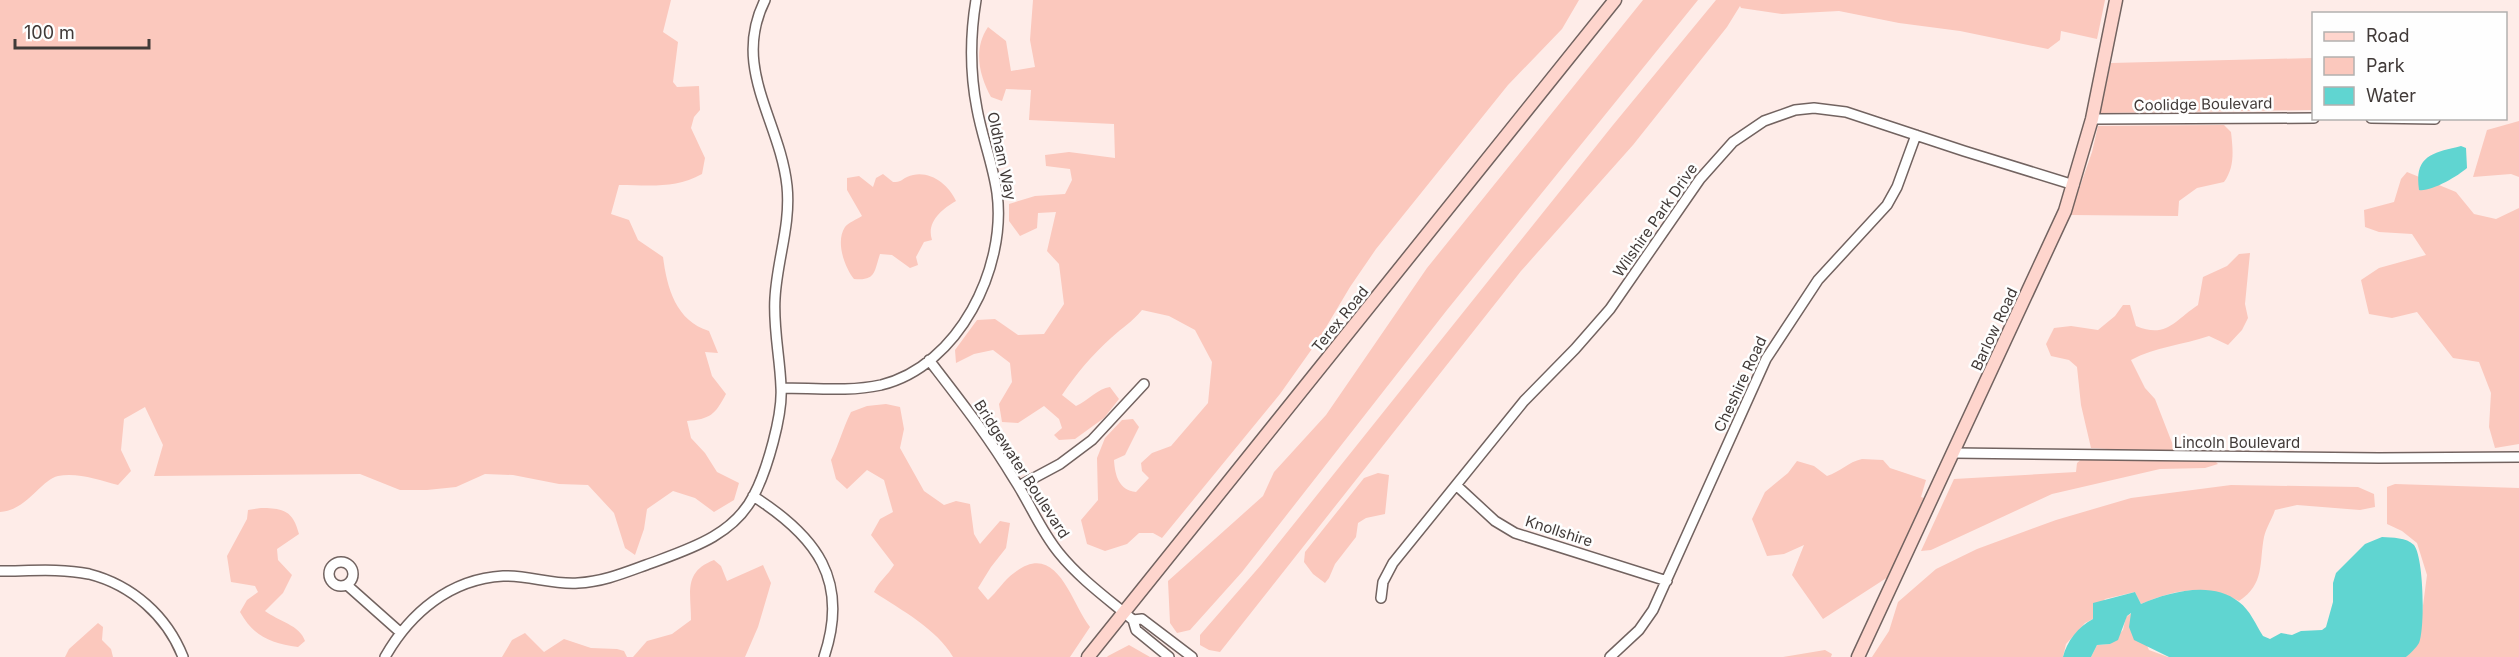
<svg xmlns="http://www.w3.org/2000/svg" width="2519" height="657" font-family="Inter,sans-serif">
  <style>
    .green { fill: #fbc8bd }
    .water { fill: #60d5d1 }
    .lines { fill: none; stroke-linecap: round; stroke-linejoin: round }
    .street-casing { stroke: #726360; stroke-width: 12 }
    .secondary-casing { stroke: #726360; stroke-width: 15 }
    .street { stroke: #fff; stroke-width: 9 }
    .secondary { stroke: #fed5cd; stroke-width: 12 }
    .labels { text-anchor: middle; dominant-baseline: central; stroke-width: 5; stroke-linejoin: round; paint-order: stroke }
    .street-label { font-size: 15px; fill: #413a38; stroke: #fefefe }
  </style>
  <rect width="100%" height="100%" fill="#feece8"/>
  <path class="green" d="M0,0H671L663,32L678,42L673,82L677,87L699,86L700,110L694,117L691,128L705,158L702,174C675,189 649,185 619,185L611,214L629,220L638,240L663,257C667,288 676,321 709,331L718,353L705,352L712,376L726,394C715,415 710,419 687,421L691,438L705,453L717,472L739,483L734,500L714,512L695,498L673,491L647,509L644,529L635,555L625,548L614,513L588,485L559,484L513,475L485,474L456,487L427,490H400L360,474L154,476L163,445L145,407L124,419L121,450L131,471L118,485C99,480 77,472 58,476C42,479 26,511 0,512Z
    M1033,0H1579L1562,29L1508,85L1376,249L1350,287L1319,339L1280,394L1162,538L1153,533H1139L1127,544L1105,551L1087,544L1081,520L1098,500L1097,458L1105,438L1122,420L1133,419L1139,427L1125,455L1114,460C1115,476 1119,490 1136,492L1149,478L1142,471L1141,463L1152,453L1171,446L1208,403L1212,362L1195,330L1169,316L1142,310C1131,323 1123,327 1111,338C1092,355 1076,374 1062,395L1076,406C1088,401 1098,388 1110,387L1119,399L1104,418L1075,439L1059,440L1054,435L1062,428L1059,419L1044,406L1018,423L1002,422L999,404L1012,382L1010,363L993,350L974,354L956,363L955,350L977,320L995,319L1018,335L1044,334L1064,304L1059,264L1047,251L1056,212L1038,213L1037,228L1020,236L1009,221V204L1035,196L1065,194L1072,180L1070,169L1046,166L1045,155L1069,152L1115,158L1114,124L1029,120L1031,90L1006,89L1002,101L991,97C979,75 973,49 988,27L1006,41L1011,71L1035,67L1030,40Z
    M1643,0H1698L1447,310L1242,572L1190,630L1177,633L1170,623L1168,581L1263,496L1274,472L1326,415L1427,268Z
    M1716,0H2105L2097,39L2061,31L2060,40L2048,49L1960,31L1899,23L1839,11L1782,14L1741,8L1740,6L1727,27L1633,145L1521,271L1220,652L1209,650L1200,645V635L1261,565L1613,125Z
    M2313,58V110L2100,113L2111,63Z
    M2519,121V177L2511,174L2473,177L2487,130Z
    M2224,125L2231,132C2233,150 2235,167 2224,182L2197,188L2179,201L2178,216L2070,215L2092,152L2098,126Z
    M2407,172L2456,192L2474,214L2496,219L2519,208V444L2495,448L2489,427L2491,393L2479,362L2453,358L2417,312L2392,318L2369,314L2361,280L2379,268L2426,255L2412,234L2379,232L2365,227L2364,210L2394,202L2401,179Z
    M883,174L893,182C901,182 901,180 907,177C927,168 948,183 956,201C942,209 926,222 932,240L924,242L916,257L918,265L910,268L892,255L880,254C874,272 876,281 854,279C845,268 835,242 845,227C848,223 857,219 862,216L847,190V178L859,176L873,187L876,178Z
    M2250,253L2245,304L2248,318L2242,330L2228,345L2209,336C2183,345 2155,347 2131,360L2145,388L2155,399L2176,453L2091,448L2081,405L2077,367L2069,360L2051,356L2046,344L2054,328L2071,326L2098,330L2115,316L2123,305H2130L2136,326C2167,339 2175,320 2198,305L2203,277L2227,266L2239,254Z
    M886,404L900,407L904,429L900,448L924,491L944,505L956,501L970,504L974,534L980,544L1000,521L1010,523L1006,548L991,567L978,588L988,600C997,592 1004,580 1014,573C1057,539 1071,603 1090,627L1070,657H953C937,629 901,610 874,592C879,581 888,575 894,565L871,535L880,519L893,512L884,480L867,470L847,489L836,479L831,460C839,444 843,428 851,412L867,406Z
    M2083,458L2214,460L2218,464L2205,468L2160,469L2052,494L1931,550L1921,551L1954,479L2076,472L2077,463Z
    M1862,459L1883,460L1890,468L1926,480L1921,497L1924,498L1888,577L1823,619L1792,575L1804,545L1784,554L1767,556L1752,519L1765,492L1788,473L1797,461L1814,466L1827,476C1840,472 1848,462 1862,459Z
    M1378,473L1389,475L1385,514L1366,518L1358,523L1356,537L1335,564L1329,578L1325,583L1313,574L1304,562L1305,552L1364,478Z
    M2395,484L2519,488V657H2406L2418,644L2427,575L2417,543L2402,531L2387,524V487Z
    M2231,485L2358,487L2374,494L2375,507L2360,510L2297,505L2275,510C2272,519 2266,528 2264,537C2259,563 2265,584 2239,601C2205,584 2176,589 2141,604L2135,592L2105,599L2093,619L2085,623L2066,644L2063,657H1872L1889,631L1898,602L1936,569L1977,549L2056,520L2131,498Z
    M261,508C284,508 293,511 299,534L277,549L278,560L292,575L283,593L265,611C278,621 300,625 305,641L298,647C271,643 254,637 240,612L247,600L258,592L255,586L231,582L227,556L247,519L248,510Z
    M714,560L721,566L727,581L763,565L771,583L758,627L745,657H633L647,641L672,634L691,620C691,592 683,572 714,560Z
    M2132,613L2149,650L2168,657H2091L2097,645L2110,644L2123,630L2126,617Z
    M98,623L103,627L102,640L111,649L113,657H65L69,649Z
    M525,633L544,652L564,639L591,648L617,649L624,651L627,657H502L512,640Z
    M1129,645L1150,657H1107L1108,656Z
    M1825,650L1832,654L1831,657H1783Z"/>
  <path class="water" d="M2461,146L2466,148L2467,168C2458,176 2431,192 2419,190C2414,155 2433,153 2461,146Z
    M2382,537C2393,538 2406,537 2414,545C2424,558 2425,628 2419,643C2416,648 2410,654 2406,657H2169L2134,640L2129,627L2131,613L2127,616L2118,640L2110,644L2097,645L2091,657H2063C2067,641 2078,627 2093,619V603L2135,592L2141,604C2169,592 2212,580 2239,602C2250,610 2256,625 2263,636L2270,639L2281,633L2292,635L2301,631L2322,630L2326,627L2333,602V583L2336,573L2365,544Z"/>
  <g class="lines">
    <g class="street-casing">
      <path id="street" d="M2371,118L2435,119
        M2092,119L2314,118
        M929,360C959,399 989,437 1014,479C1030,503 1040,530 1059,553C1080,579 1108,599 1133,620L1136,630L1169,657
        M781,388C814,388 849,392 881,385C959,366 1007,267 997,193C993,164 982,137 977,109C970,73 970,36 976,0
        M1954,453L2379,458L2519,457
        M1456,485L1495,521L1515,533L1667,581
        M1019,486L1060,464L1092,440L1144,384
        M753,496C816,536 850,580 824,657
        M329 574a12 12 0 1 1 24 0a12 12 0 1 1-24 0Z
        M0,571C29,571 60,568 89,574C132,585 167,616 183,657
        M347,585L401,633
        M1381,598L1383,582L1393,563L1524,401L1575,349L1610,309L1700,179L1733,142L1764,121L1795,110L1814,108L1846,112L1964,151L2074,185
        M1133,620L1142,619L1192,657
        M385,657C410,613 450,579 503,576C528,575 553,585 578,583C602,582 624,573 646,565C686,550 733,537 754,495C767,470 783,415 781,387C780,357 773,328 775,298C777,260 791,225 787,186C780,120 731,68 765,0
        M1610,657L1639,630L1653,610L1766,359L1818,280L1887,205L1897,187L1916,135"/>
    </g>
    <g class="secondary-casing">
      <path id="secondary" d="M1088,657L1615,0
        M1858,657L2065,211L2092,119L2116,0"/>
    </g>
    <use href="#street" class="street"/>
    <use href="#secondary" class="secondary"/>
  </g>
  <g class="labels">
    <g class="street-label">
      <text transform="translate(2203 104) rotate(-1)">Coolidge Boulevard</text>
      <text transform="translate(1002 156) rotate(78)">Oldham Way</text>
      <text transform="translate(1655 220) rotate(-55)">Wilshire Park Drive</text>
      <text transform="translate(1340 319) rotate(-51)">Terex Road</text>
      <text transform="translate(1994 329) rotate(-65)">Barlow Road</text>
      <text transform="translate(1740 384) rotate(-65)">Cheshire Road</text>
      <text x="2237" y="442">Lincoln Boulevard</text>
      <text transform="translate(1022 469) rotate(57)">Bridgewater Boulevard</text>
      <text transform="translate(1559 531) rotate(18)">Knollshire</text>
    </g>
  </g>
  <rect x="2312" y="12" width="195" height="108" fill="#fefefe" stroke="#b2b0af" stroke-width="1.5"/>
  <rect x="2324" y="32" width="30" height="9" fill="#fed5cd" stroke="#b2b0af" stroke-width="1.5"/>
  <text x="2366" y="42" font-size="18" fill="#413a38">Road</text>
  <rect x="2324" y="57" width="30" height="18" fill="#fbc8bd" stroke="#b2b0af" stroke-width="1.5"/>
  <text x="2366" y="72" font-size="18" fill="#413a38">Park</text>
  <rect x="2324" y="87" width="30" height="18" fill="#60d5d1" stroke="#b2b0af" stroke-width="1.5"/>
  <text x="2366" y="102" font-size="18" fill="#413a38">Water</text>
  <path d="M15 39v9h134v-9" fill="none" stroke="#413a38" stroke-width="3"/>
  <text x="24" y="39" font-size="18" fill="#413a38" stroke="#fefefe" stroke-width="4.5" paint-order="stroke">100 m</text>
</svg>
